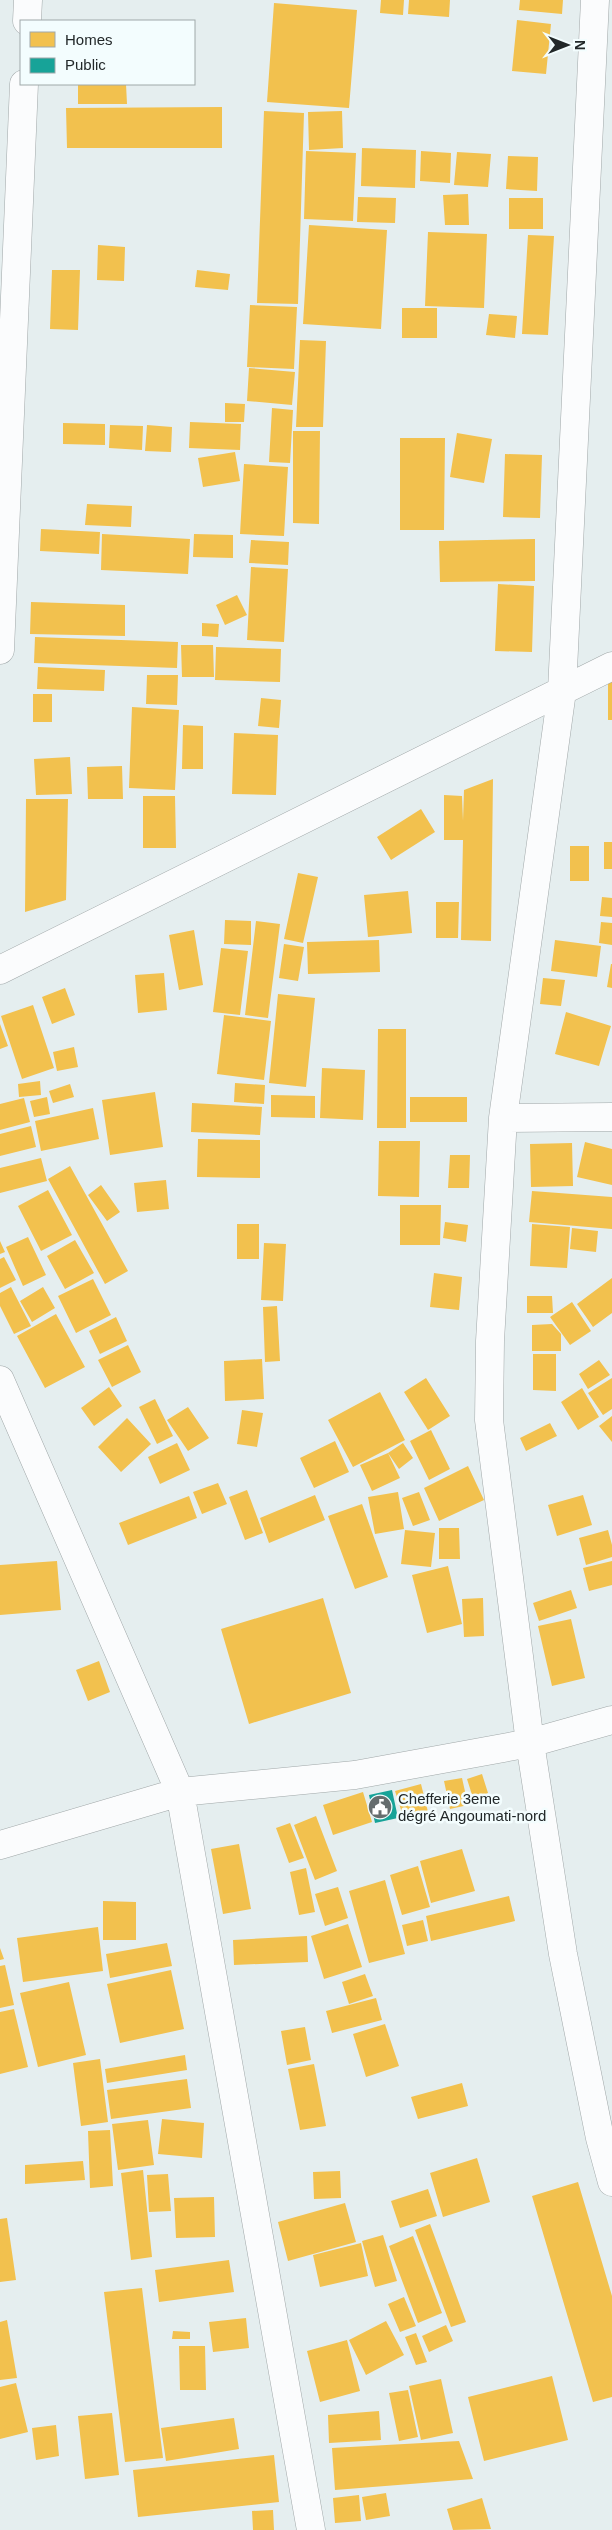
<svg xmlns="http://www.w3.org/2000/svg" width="612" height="2530" font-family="Arial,sans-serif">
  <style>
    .homes { fill: #f2c14e }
    .public { fill: #17a398 }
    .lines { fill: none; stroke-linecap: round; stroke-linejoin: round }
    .minor-casing { stroke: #a0a7a8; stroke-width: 29 }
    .minor { stroke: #fbfcfd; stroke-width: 28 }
    .labels { text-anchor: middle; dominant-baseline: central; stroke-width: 5; stroke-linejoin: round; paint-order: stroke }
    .poi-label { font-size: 15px; fill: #222829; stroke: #f3fdfe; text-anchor: start }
  </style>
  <rect width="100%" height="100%" fill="#e5eeef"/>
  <path class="homes" d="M381,0H404L403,15L380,13Z
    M409,0H450L449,17L408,14Z
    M520,0H563L562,14L519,10Z
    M274,3L357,10L349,108L267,102Z
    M517,20L551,24L546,74L512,71Z
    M78,84H126L127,104H78Z
    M222,107V148H67L66,108Z
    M264,111L304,113L298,304L257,303Z
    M342,111L343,148L309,150L308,112Z
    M362,148L416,150L415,188L361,186Z
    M306,151L356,153L353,221L304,219Z
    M421,151L451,153L450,183L420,181Z
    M457,152L491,154L488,187L454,185Z
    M508,156L538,157L537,191L506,189Z
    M468,194L469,225H445L443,195Z
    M358,197L396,198L395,223L357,222Z
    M509,198H543V229H509Z
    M309,225L387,230L381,329L303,324Z
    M428,232L487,234L484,308L425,306Z
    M528,235L554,236L548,335L522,334Z
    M98,245L125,247L124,281L97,280Z
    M52,270H80L78,330L50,329Z
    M197,270L230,274L228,290L195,287Z
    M250,305L297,307L294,369L247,367Z
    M402,308H437V338H402Z
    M489,314L517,316L515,338L486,335Z
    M300,340L326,341L323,427H296Z
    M249,368L295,372L292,405L247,401Z
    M225,403L245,404L244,422H225Z
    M272,408L293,410L290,463L269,462Z
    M190,422L241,424L240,450L189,448Z
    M63,423L105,424V445L63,444Z
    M110,425L143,426L142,450L109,448Z
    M147,425L172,427L171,452L145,451Z
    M293,431H320L319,524L293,523Z
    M457,433L492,439L484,483L450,477Z
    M400,438H445L444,530H400Z
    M235,452L240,481L203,487L198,458Z
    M505,454L542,455L540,518L503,517Z
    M244,464L288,467L284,536L240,534Z
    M87,504L132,506L131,527L85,525Z
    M41,529L100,532L99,554L40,551Z
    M102,534L190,539L188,574L101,570Z
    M194,534L233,535V558L193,557Z
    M535,539V581L440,582L439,541Z
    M251,540L289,542L288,565L249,563Z
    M251,567L288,569L284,642L247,640Z
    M498,584L534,586L532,652L495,651Z
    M237,595L247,615L225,625L216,605Z
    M31,602L125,605V636L30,634Z
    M202,623L219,624L218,637L202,636Z
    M35,637L178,642L177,668L34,663Z
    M181,645H213L214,677H182Z
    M216,647L281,649L280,682L215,680Z
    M38,667L105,670L104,691L37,689Z
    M147,675H178L177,705L146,704Z
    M608,681H612V720H608Z
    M33,694H52V722H33Z
    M261,698L281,700L279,728L258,726Z
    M132,707L179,710L175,790L129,788Z
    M183,725L203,726V769H182Z
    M234,733L278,735L276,795L232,794Z
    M70,757L72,794L36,795L34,759Z
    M122,766L123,799H88L87,767Z
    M493,779L491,941L461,940L463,840H444V795L462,796L463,821L464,790Z
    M143,796H175L176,848H143Z
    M26,799H68L66,900L25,912Z
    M421,809L435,832L391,860L377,837Z
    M604,842H612V869H604Z
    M570,846H589V881H570Z
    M298,873L318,877L303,943L284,939Z
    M408,891L412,933L368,937L364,895Z
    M602,897L612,898V917L600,916Z
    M436,902H459L458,938H436Z
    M225,920L251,921V945L224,944Z
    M256,921L280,924L268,1018L245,1015Z
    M601,922L612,923V945L599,943Z
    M194,930L203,985L179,990L169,935Z
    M379,940L380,972L308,974L307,942Z
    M555,940L601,946L597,977L551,971Z
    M284,944L304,947L298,981L279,978Z
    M221,948L248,951L240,1015L213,1012Z
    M611,964H612V988L607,987Z
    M164,973L167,1010L138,1013L135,975Z
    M543,978L565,980L561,1006L540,1004Z
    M65,988L75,1015L52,1024L42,997Z
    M278,994L315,998L306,1087L269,1083Z
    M33,1005L54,1068L22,1079L1,1016Z
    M566,1012L611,1026L599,1066L555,1054Z
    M224,1015L271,1021L264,1080L217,1074Z
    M0,1024L8,1046L0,1049Z
    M378,1029H406V1128H377Z
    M74,1047L78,1067L57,1071L53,1052Z
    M322,1068L365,1070L363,1120L320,1118Z
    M40,1081L41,1095L19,1097L18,1084Z
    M235,1083L265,1085L264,1104L234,1102Z
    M70,1084L74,1097L53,1103L49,1091Z
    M155,1092L163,1147L110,1155L102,1100Z
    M271,1095L315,1096V1118L271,1117Z
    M47,1097L50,1114L34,1117L30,1101Z
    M410,1097H467V1122H410Z
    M24,1098L30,1122L0,1130V1104Z
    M192,1103L262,1107L260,1135L191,1132Z
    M93,1108L99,1139L41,1151L35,1121Z
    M31,1126L36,1147L0,1156V1134Z
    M198,1139L260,1140V1178L197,1177Z
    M379,1141H420L419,1197L378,1196Z
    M585,1142L612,1149V1185L577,1177Z
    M572,1143L573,1186L531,1187L530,1144Z
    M450,1155H470L469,1188H448Z
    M41,1158L47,1181L0,1193V1168Z
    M70,1166L128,1271L105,1284L48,1179Z
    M166,1180L169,1209L137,1212L134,1183Z
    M101,1185L120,1212L107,1221L88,1195Z
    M48,1190L72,1235L41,1251L18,1206Z
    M532,1191L612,1197V1229L529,1222Z
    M400,1205H441L440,1245H400Z
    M445,1222L468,1225L466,1242L443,1238Z
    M237,1224H259V1259H237Z
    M532,1224L570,1227L567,1268L530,1266Z
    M572,1228L598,1231L596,1252L570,1249Z
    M28,1237L46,1275L23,1286L6,1247Z
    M75,1240L94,1273L65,1289L47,1256Z
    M0,1241L5,1252L0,1254Z
    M264,1243L286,1244L283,1301L261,1300Z
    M4,1257L16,1280L0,1288V1259Z
    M434,1273L462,1277L459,1310L430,1307Z
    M612,1278V1313L593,1327L577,1304Z
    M93,1279L111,1315L76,1333L58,1296Z
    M11,1287L31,1326L14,1334L0,1306V1293Z
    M43,1287L55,1308L32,1322L20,1301Z
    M527,1296H552L553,1313H527Z
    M572,1302L591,1331L570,1345L550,1317Z
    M277,1306L280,1361L265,1362L263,1307Z
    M56,1314L85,1367L45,1388L17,1336Z
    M116,1317L127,1341L100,1354L89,1331Z
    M552,1324L561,1334V1351H532V1325Z
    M128,1345L141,1372L112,1387L98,1360Z
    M533,1354H556V1391L533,1390Z
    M262,1359L264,1399L225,1401L224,1361Z
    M599,1360L610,1375L588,1389L579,1374Z
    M426,1378L450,1416L428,1430L404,1392Z
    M612,1378V1409L603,1415L588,1393Z
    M109,1387L122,1406L94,1426L81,1408Z
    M582,1388L599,1417L578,1430L561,1402Z
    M380,1392L405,1440L353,1467L328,1420Z
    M155,1399L173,1436L157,1444L139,1407Z
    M188,1407L209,1438L188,1451L167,1420Z
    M242,1410L263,1413L257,1447L237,1444Z
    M612,1416V1442L599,1426Z
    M127,1418L151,1444L121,1472L98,1447Z
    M550,1423L557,1436L526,1451L520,1438Z
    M431,1430L450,1469L429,1480L410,1441Z
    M335,1441L349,1472L314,1488L300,1458Z
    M177,1443L190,1470L160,1484L148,1457Z
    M403,1443L413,1458L399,1469L388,1453Z
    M388,1453L400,1478L372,1491L360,1465Z
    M468,1466L484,1500L439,1521L424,1488Z
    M218,1483L227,1504L202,1514L193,1492Z
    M247,1490L263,1533L245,1540L229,1497Z
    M398,1492L404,1529L375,1534L368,1497Z
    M419,1492L430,1520L413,1526L402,1498Z
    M315,1495L325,1520L269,1543L260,1518Z
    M583,1495L592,1525L557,1536L548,1505Z
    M189,1496L197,1518L128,1545L119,1523Z
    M362,1504L388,1577L355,1589L328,1516Z
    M439,1528H459L460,1559H439Z
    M405,1530L435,1533L431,1567L401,1564Z
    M608,1530L612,1545V1557L586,1565L579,1538Z
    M57,1561L61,1610L0,1615V1565Z
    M612,1561V1585L589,1591L583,1568Z
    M448,1566L462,1624L427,1633L412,1575Z
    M571,1590L577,1608L539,1621L533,1603Z
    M323,1598L351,1693L249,1724L221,1629Z
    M483,1598L484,1636L464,1637L462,1599Z
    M571,1619L585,1678L552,1686L538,1626Z
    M99,1661L110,1692L88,1701L76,1670Z
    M482,1774L488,1793L473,1798L467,1779Z
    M462,1778L468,1805L450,1809L444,1781Z
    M421,1784L428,1812L404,1819L395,1791Z
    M363,1792L372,1822L333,1835L323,1805Z
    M316,1816L337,1871L315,1880L294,1825Z
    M290,1823L304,1858L289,1863L276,1828Z
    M239,1844L251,1909L223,1914L211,1849Z
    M462,1849L475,1891L431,1903L420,1861Z
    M418,1866L430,1907L402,1915L390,1875Z
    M306,1868L315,1912L299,1915L290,1872Z
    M385,1880L405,1954L369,1963L349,1891Z
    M338,1887L348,1918L325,1926L315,1894Z
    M509,1896L515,1921L431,1941L426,1916Z
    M103,1901L136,1902V1940H103Z
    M423,1920L428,1941L407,1946L402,1925Z
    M348,1924L362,1967L324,1979L311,1936Z
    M98,1927L103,1971L23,1982L17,1938Z
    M307,1936L308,1962L234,1965L233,1940Z
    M167,1943L172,1966L110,1978L106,1954Z
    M0,1948L4,1959L0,1960Z
    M5,1965L14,2005L0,2008V1966Z
    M171,1970L184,2029L120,2043L107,1984Z
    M365,1974L373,1996L349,2004L342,1982Z
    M69,1982L86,2055L38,2067L20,1993Z
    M376,1998L382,2020L332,2033L326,2011Z
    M14,2009L28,2067L0,2074V2012Z
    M385,2024L399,2066L366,2077L353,2034Z
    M305,2027L311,2060L287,2065L281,2031Z
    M185,2055L187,2070L107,2083L105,2069Z
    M100,2059L108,2122L81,2126L73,2063Z
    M314,2064L326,2126L300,2130L288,2069Z
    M187,2079L191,2108L111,2119L107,2090Z
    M462,2083L468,2106L418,2119L411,2097Z
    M162,2119L204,2123L202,2158L158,2154Z
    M148,2120L154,2165L118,2170L112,2124Z
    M110,2130L113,2186L90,2188L88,2131Z
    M477,2158L490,2202L443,2217L430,2173Z
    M83,2161L85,2180L25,2184V2165Z
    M143,2170L152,2257L131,2260L121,2173Z
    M340,2171L341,2198L314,2199L313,2172Z
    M168,2174L171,2211L149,2212L147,2175Z
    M578,2182L612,2296V2397L593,2402L532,2196Z
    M428,2189L437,2216L400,2228L391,2201Z
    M214,2197L215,2237L176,2238L174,2198Z
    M345,2203L356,2242L288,2261L278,2222Z
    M7,2218L16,2280L0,2282V2219Z
    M430,2224L466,2322L451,2327L415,2230Z
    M383,2235L397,2281L375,2287L362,2241Z
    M413,2236L442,2313L418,2323L389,2246Z
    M361,2243L368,2276L320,2287L313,2255Z
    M229,2260L234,2292L159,2302L155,2270Z
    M142,2288L163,2458L125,2462L104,2292Z
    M404,2297L416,2326L400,2332L388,2304Z
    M246,2318L249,2348L213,2352L209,2322Z
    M7,2320L17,2378L0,2380V2322Z
    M386,2321L404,2355L366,2375L349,2340Z
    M446,2325L453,2341L429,2352L422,2336Z
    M173,2331L190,2332V2339H172Z
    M416,2333L427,2362L416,2365L405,2337Z
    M347,2340L360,2391L320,2402L307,2351Z
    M179,2346H205L206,2390H180Z
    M552,2376L568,2440L484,2461L468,2397Z
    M441,2379L453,2433L421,2440L409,2386Z
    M16,2383L28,2432L0,2439V2387Z
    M408,2390L418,2437L399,2441L389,2393Z
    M379,2411L381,2440L329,2443L328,2415Z
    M112,2413L119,2475L85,2479L78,2416Z
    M234,2418L239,2449L166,2461L161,2428Z
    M56,2425L59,2456L36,2460L32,2428Z
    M459,2441L473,2479L335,2490L332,2448Z
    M274,2455L279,2502L138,2517L133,2470Z
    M386,2493L390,2516L366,2520L362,2497Z
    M359,2495L361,2521L335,2523L333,2498Z
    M482,2498L491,2529L453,2530L447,2509Z
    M273,2510L274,2530H253L252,2511Z"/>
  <path class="public" d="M392,1790L398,1818L375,1823L369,1795Z"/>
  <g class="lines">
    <g class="minor-casing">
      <path id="minor" d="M595,0L562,691L503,1118L490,1341L489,1420L530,1743L563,1954L600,2138L612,2182
        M27,21L28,0
        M0,650L24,84
        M0,970L612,666
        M503,1118L612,1117
        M0,1380L180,1792L311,2530
        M0,1845L180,1792L355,1775L530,1743L612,1720"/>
    </g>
    <use href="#minor" class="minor"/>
  </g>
  <defs>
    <g id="civic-disc" transform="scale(1.25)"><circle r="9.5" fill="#666d6e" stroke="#f3fdfe"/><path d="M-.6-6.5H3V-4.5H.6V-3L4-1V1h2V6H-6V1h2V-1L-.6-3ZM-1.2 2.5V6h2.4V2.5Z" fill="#fff"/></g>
  </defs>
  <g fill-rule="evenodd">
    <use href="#civic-disc" x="380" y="1807"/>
  </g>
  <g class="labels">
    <g class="poi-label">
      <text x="398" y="1798">Chefferie 3eme<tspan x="398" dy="17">dégré Angoumati-nord</tspan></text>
    </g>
  </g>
  <rect x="20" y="20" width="175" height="65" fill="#f3fdfe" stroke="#9fa8a9"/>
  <rect x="30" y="32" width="25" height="15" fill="#f2c14e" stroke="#9fa8a9"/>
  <text x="65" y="45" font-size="15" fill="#222829">Homes</text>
  <rect x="30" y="58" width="25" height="15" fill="#17a398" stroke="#9fa8a9"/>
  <text x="65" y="70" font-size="15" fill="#222829">Public</text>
  <g transform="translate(567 45) rotate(90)" stroke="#f3fdfe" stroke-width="4" paint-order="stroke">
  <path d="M0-4L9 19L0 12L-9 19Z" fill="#222829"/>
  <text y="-8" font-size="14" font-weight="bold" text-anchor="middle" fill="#222829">N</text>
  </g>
</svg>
